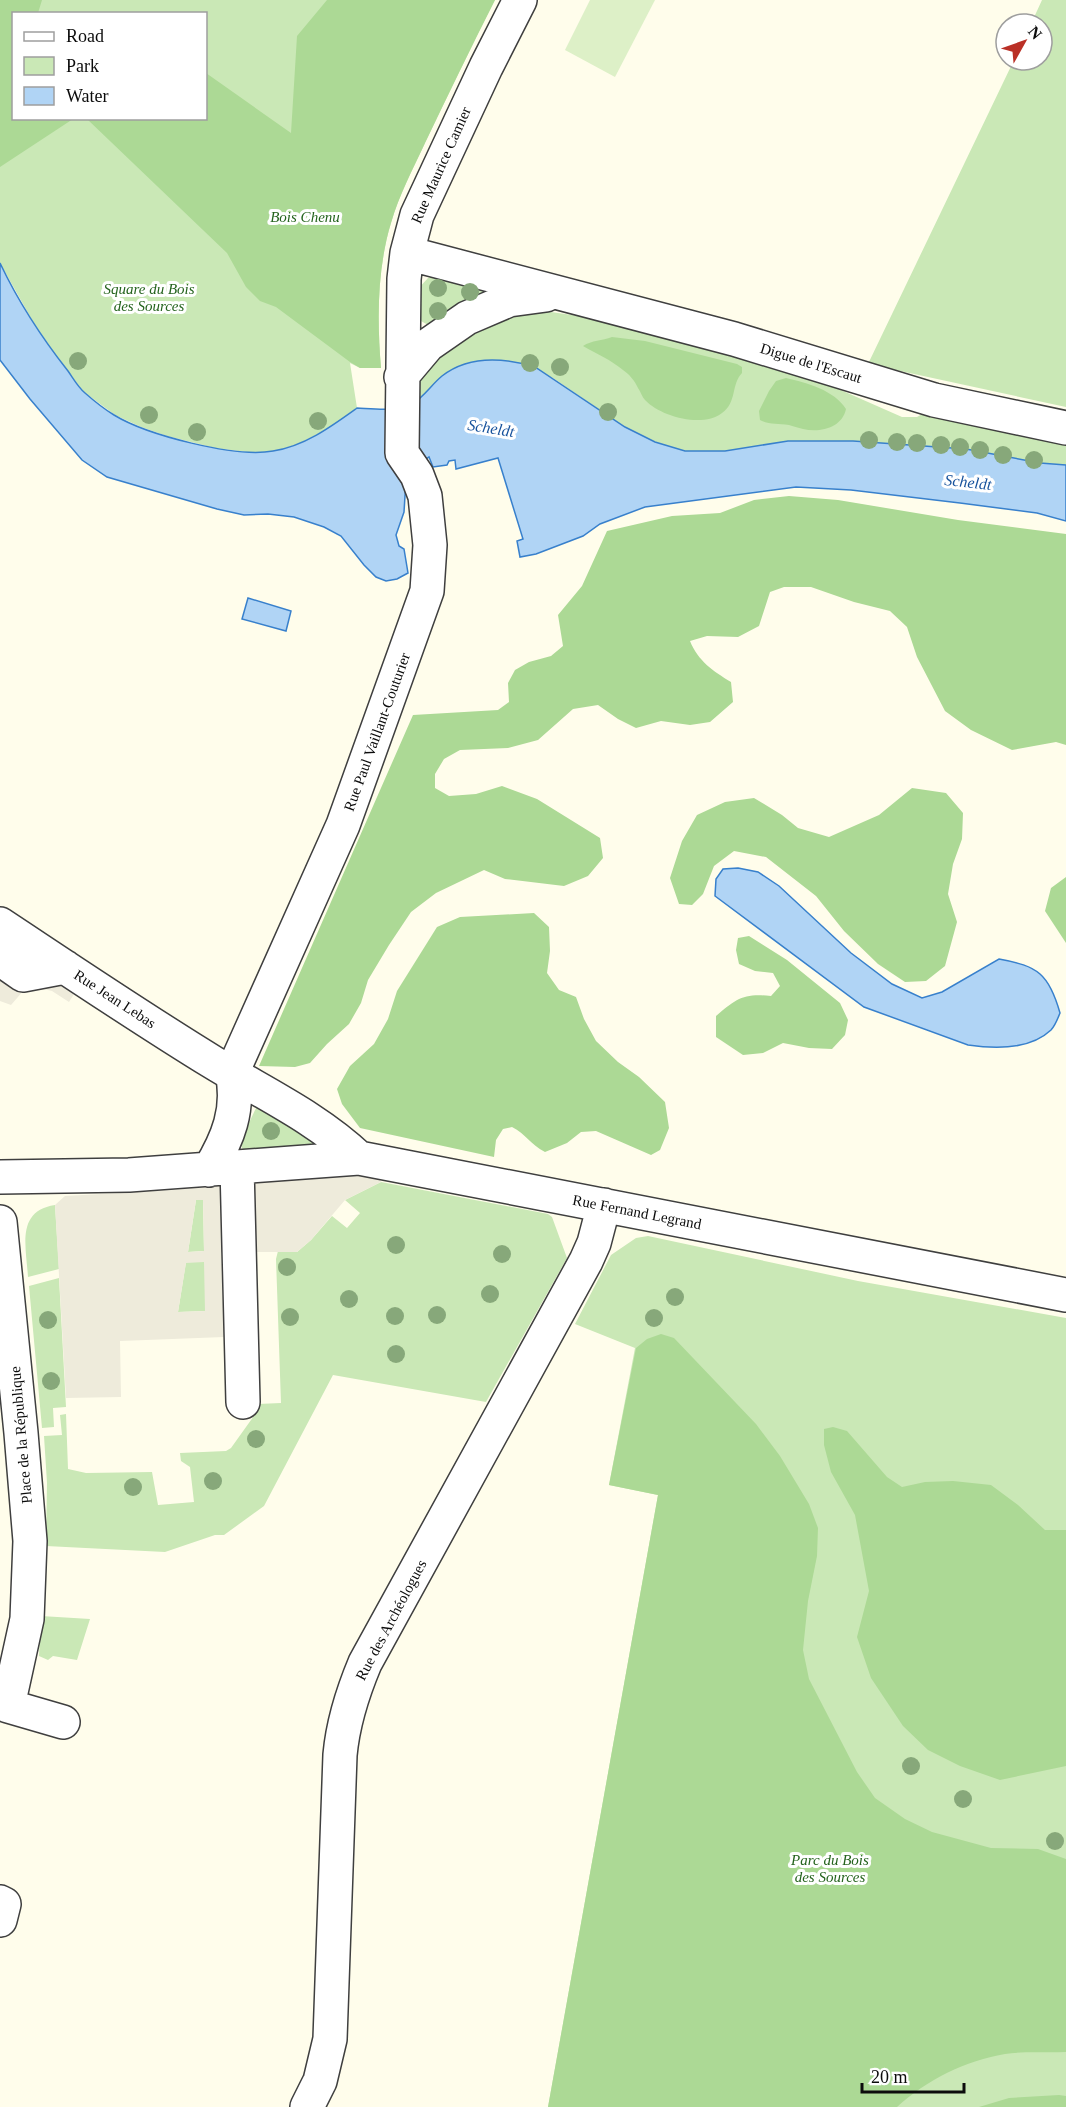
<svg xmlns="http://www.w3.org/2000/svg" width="1066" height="2107" font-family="Georgia,serif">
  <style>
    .green { fill: #cae8b6; fill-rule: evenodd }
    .forest { fill: #acd995 }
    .pitch { fill: #ddf0c7 }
    .plaza { fill: #eeebdb; fill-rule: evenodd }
    .water { fill: #b0d4f5; stroke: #3880cc; stroke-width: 1.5 }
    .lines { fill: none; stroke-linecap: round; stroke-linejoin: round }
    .minor-casing { stroke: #3f3f3f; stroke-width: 36 }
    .minor { stroke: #fff; stroke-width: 33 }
    .tree { fill: #87a87a }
    .labels { text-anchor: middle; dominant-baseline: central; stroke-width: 6; stroke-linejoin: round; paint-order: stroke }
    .street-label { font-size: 15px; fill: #0c0c0c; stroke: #fff }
    .park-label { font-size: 15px; font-style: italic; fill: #24631d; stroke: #fff }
    .water-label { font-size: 16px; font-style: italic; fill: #17529c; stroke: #fff }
  </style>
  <rect width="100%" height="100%" fill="#fffdeb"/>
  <path class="green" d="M0,0H495C471,47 448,95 425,143C413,169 399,195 391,223C377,269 377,320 381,368H360L350,363L357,408L328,429L298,444L272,452H247L215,448L167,436L141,427L115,415L84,392L59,360L32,320L0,263ZM14,14H206V118H14Z
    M1042,0H1066V407L868,364L1014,60H1042V24H1031Z
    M435,276L494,290L430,326L419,320L417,290L428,278Z
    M537,312H551L593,318L770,365L818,380L902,417H917L931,409L1066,438V465L788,441L725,451H685L655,442L625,427L553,378L500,360L470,362L412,403L415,387L428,364L497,318Z
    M257,1106L328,1143L244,1153L240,1142Z
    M381,1182L548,1214L552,1217L567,1258L486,1402L333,1375L264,1506L224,1535H215L165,1552L46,1546L47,1483L44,1436L62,1435L60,1415L66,1414L68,1469L86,1473L152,1472L158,1505L194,1502L190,1467L181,1461L180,1453L226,1451L231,1448L256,1413L258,1404L281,1403L276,1259L278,1251L297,1252L311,1240L332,1216L347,1228L360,1213L345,1200Z
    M196,1200H203L204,1251L188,1252Z
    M55,1205L59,1269L28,1277C26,1246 16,1211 55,1205Z
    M648,1236L858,1281L1066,1318V2107H548L658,1495L609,1485L635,1348L575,1324L611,1255L636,1238Z
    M186,1262H205L206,1311L178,1312Z
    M59,1278L66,1407L53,1408L54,1427L42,1428L29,1286Z
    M41,1616L90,1619L77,1660L53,1656L48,1660L39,1656Z"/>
  <path class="forest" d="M0,0H42L38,13L14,14V118L73,119L0,167Z
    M327,0H495C471,47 448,95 425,143C413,169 399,195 391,223C377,269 377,320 381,368H360L350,362L276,307L260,301L246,287L227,253L87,119L206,118V73L291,133L297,36Z
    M612,337L645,341L737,364L742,367V373C731,384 737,403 722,413C703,428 661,417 645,400C642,397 641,392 638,388C635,381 629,374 623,370C611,360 597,354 583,346C592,340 602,341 612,337Z
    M786,378C807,383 834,390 846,409C842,428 820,433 803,429C798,428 793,426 789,425C778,423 770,425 760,420L759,411L769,391L776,381Z
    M789,496L838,500L958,520L1066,534V745L1056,742L1012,750L971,730L945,711L917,657L907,627L890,611L854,602L811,587H784L770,592L759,626L738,637L707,636L690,641C698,661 713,671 731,682L733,702L710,722L690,725L661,721L636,728L618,719L598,705L573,709L538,740L508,748L460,750L444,759L435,774V788L449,796L476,794L502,786L537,799L600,838L603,858L588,876L564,886L505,879L484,870L436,893L411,912L389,945L368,980L361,1003L349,1024L327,1044L310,1063L295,1067L259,1066L413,715L498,710L509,702L508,683L515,670L529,662L551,656L563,646L558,615L582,586L607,531L672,516L720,513L754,500Z
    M912,788L946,793L963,813L962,839L953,864L948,894L957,922L945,966L926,981L905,982L878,964L844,931L816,896L766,857L734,851L714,866L703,894L692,905L679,904L670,878L682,841L697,815L725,802L754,798L782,815L798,828L829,837L879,815Z
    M1066,877V943L1045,911L1051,888Z
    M534,913L549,927L550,951L547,973L559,990L576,997L584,1019L596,1041L618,1062L639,1077L665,1102L669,1128L660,1150L651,1155L596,1131L581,1132L567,1143L545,1152C530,1144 526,1134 512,1127L503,1129L496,1140L494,1157L360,1128L342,1104L337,1089L350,1066L374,1044L388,1019L397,991L437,927L460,917Z
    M749,936L787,960L840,1003L848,1020L845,1035L832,1049L809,1048L783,1043L763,1053L743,1055L716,1037V1016C736,999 743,993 771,996L780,986L773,973L755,971L739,964L736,950L738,938Z
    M661,1334L674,1338L756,1424L780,1456L809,1504L818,1528L817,1556L808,1601L803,1650L809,1679L857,1772L875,1798L905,1819L932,1832L991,1848L1038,1849L1066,1859V2052C1046,2053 1025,2051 1005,2054C964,2061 927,2080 897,2107H548L658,1495L609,1485L636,1348L647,1339Z
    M833,1427L847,1431L887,1477L902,1487L925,1482L953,1481L991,1485L1018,1505L1045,1530H1066V1766L1000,1780L960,1766L928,1750L903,1726L871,1678L857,1637L869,1591L855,1515L831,1472L824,1445V1429Z
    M1059,2095L1066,2096V2107H979L1009,2098Z"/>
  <path class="pitch" d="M590,0H655L615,77L565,50Z"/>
  <path class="plaza" d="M0,942L74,994L69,1002L52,991L35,987L24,990L11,1005L0,1001Z
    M355,1174L377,1175L381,1182L345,1200L311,1240L297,1252H221L224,1337L120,1341L121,1397L66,1398L55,1205L65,1196L174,1190L313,1176ZM196,1200H203L204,1251L188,1252ZM204,1262L205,1311L178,1312L186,1263Z"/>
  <path class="water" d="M0,263C18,301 42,338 68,371C73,378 78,387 85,393C93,400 104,409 114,415C147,435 235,458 273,451C305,446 332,426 357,408C375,409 395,412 412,404C423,398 432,384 442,376C469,355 505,358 535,367L625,427L655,442L685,451H725L788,441H853L966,449L1040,463L1066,465V521L1037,513L960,503L851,490L796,487L645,507L600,524L583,536L536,554L520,557L517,541L523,539L498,458L456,469L455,460L449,461L447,465L433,467L429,457L422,462L386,453L406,480L404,512L396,535L399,546L404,549L408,573L397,579L386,581L376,577L364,565L341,536L324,527L294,517L268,514L244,515L217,509L107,477L82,460L30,399L0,360Z
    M248,598L291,611L286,631L242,619Z
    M738,868L758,872L779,886L851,953L892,984L922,998L942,992L999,959C1038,966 1049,974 1060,1013C1058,1018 1055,1026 1051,1030C1030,1050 995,1049 968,1045L864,1007L715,896L716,879L723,869Z"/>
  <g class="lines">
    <g class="minor-casing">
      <path id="minor" d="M407,253L734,339L934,400L1066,428
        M401,377L428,345L467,318L509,300L546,295
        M0,924C71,971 142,1019 214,1063C263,1093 317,1118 359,1158
        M0,959L23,975L65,967
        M232,1073L343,825L427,591L430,545L425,496L417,475L402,453L404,279L407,253L417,215L486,67L520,0
        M237,1167L243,1402
        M209,1170C228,1139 240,1109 232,1073
        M0,1177L129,1175L359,1158L1066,1295
        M0,1222L21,1433L30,1541L27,1619L8,1706L63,1722
        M0,1902L4,1904L0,1920
        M307,2107L320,2081L330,2039L340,1755C343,1722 352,1694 365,1663L586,1261L594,1243L604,1205"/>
    </g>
    <use href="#minor" class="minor"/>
  </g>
  <g class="tree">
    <circle cx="438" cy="288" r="9"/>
    <circle cx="470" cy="292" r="9"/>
    <circle cx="438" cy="311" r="9"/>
    <circle cx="78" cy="361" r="9"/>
    <circle cx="530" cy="363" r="9"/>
    <circle cx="560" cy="367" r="9"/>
    <circle cx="608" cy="412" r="9"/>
    <circle cx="149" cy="415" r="9"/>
    <circle cx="318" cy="421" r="9"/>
    <circle cx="197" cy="432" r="9"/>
    <circle cx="869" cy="440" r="9"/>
    <circle cx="897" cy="442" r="9"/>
    <circle cx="917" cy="443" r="9"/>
    <circle cx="941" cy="445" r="9"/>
    <circle cx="960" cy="447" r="9"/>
    <circle cx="980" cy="450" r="9"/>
    <circle cx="1003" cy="455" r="9"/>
    <circle cx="1034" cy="460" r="9"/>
    <circle cx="271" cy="1131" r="9"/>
    <circle cx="396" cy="1245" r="9"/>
    <circle cx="502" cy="1254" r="9"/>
    <circle cx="287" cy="1267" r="9"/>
    <circle cx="490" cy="1294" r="9"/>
    <circle cx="675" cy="1297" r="9"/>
    <circle cx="349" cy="1299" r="9"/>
    <circle cx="437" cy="1315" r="9"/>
    <circle cx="395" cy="1316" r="9"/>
    <circle cx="290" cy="1317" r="9"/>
    <circle cx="654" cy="1318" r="9"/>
    <circle cx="48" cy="1320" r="9"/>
    <circle cx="396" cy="1354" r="9"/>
    <circle cx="51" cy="1381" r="9"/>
    <circle cx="256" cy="1439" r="9"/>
    <circle cx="213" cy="1481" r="9"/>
    <circle cx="133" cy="1487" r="9"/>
    <circle cx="911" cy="1766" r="9"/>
    <circle cx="963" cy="1799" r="9"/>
    <circle cx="1055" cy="1841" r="9"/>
  </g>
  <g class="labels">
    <g class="street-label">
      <text transform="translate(441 165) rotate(-66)">Rue Maurice Camier</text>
      <text transform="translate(811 363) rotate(17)">Digue de l'Escaut</text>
      <text transform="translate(377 732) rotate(-70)">Rue Paul Vaillant-Couturier</text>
      <text transform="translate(115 999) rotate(33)">Rue Jean Lebas</text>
      <text transform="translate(637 1212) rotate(11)">Rue Fernand Legrand</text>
      <text transform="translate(21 1435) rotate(-95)">Place de la République</text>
      <text transform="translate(391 1620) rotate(-62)">Rue des Archéologues</text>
    </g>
    <g class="park-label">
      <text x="305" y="217">Bois Chenu</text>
      <text x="149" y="289">Square du Bois<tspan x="149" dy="17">des Sources</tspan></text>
      <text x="830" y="1860">Parc du Bois<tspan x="830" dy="17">des Sources</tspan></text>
    </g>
    <g class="water-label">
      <text transform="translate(491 428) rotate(9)">Scheldt</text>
      <text transform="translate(968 482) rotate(6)">Scheldt</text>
    </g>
  </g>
  <rect x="12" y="12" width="195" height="108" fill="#ffffff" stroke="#9e9e9e" stroke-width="1.5"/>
  <rect x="24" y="32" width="30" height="9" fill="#ffffff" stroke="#9e9e9e" stroke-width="1.5"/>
  <text x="66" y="42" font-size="18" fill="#0c0c0c">Road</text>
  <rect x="24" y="57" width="30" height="18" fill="#cae8b6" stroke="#9e9e9e" stroke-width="1.5"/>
  <text x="66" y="72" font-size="18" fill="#0c0c0c">Park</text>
  <rect x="24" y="87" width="30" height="18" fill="#b0d4f5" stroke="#9e9e9e" stroke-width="1.5"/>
  <text x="66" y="102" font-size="18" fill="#0c0c0c">Water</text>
  <g transform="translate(1024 42) rotate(50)"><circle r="28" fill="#ffffff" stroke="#9e9e9e" stroke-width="1.5"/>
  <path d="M0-4.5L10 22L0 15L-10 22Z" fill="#ba3026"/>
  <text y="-9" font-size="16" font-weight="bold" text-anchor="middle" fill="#0c0c0c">N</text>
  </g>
  <path d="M862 2083v9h102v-9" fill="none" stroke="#0c0c0c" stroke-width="3"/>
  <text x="871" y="2083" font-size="18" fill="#0c0c0c" stroke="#ffffff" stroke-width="4.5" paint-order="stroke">20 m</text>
</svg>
